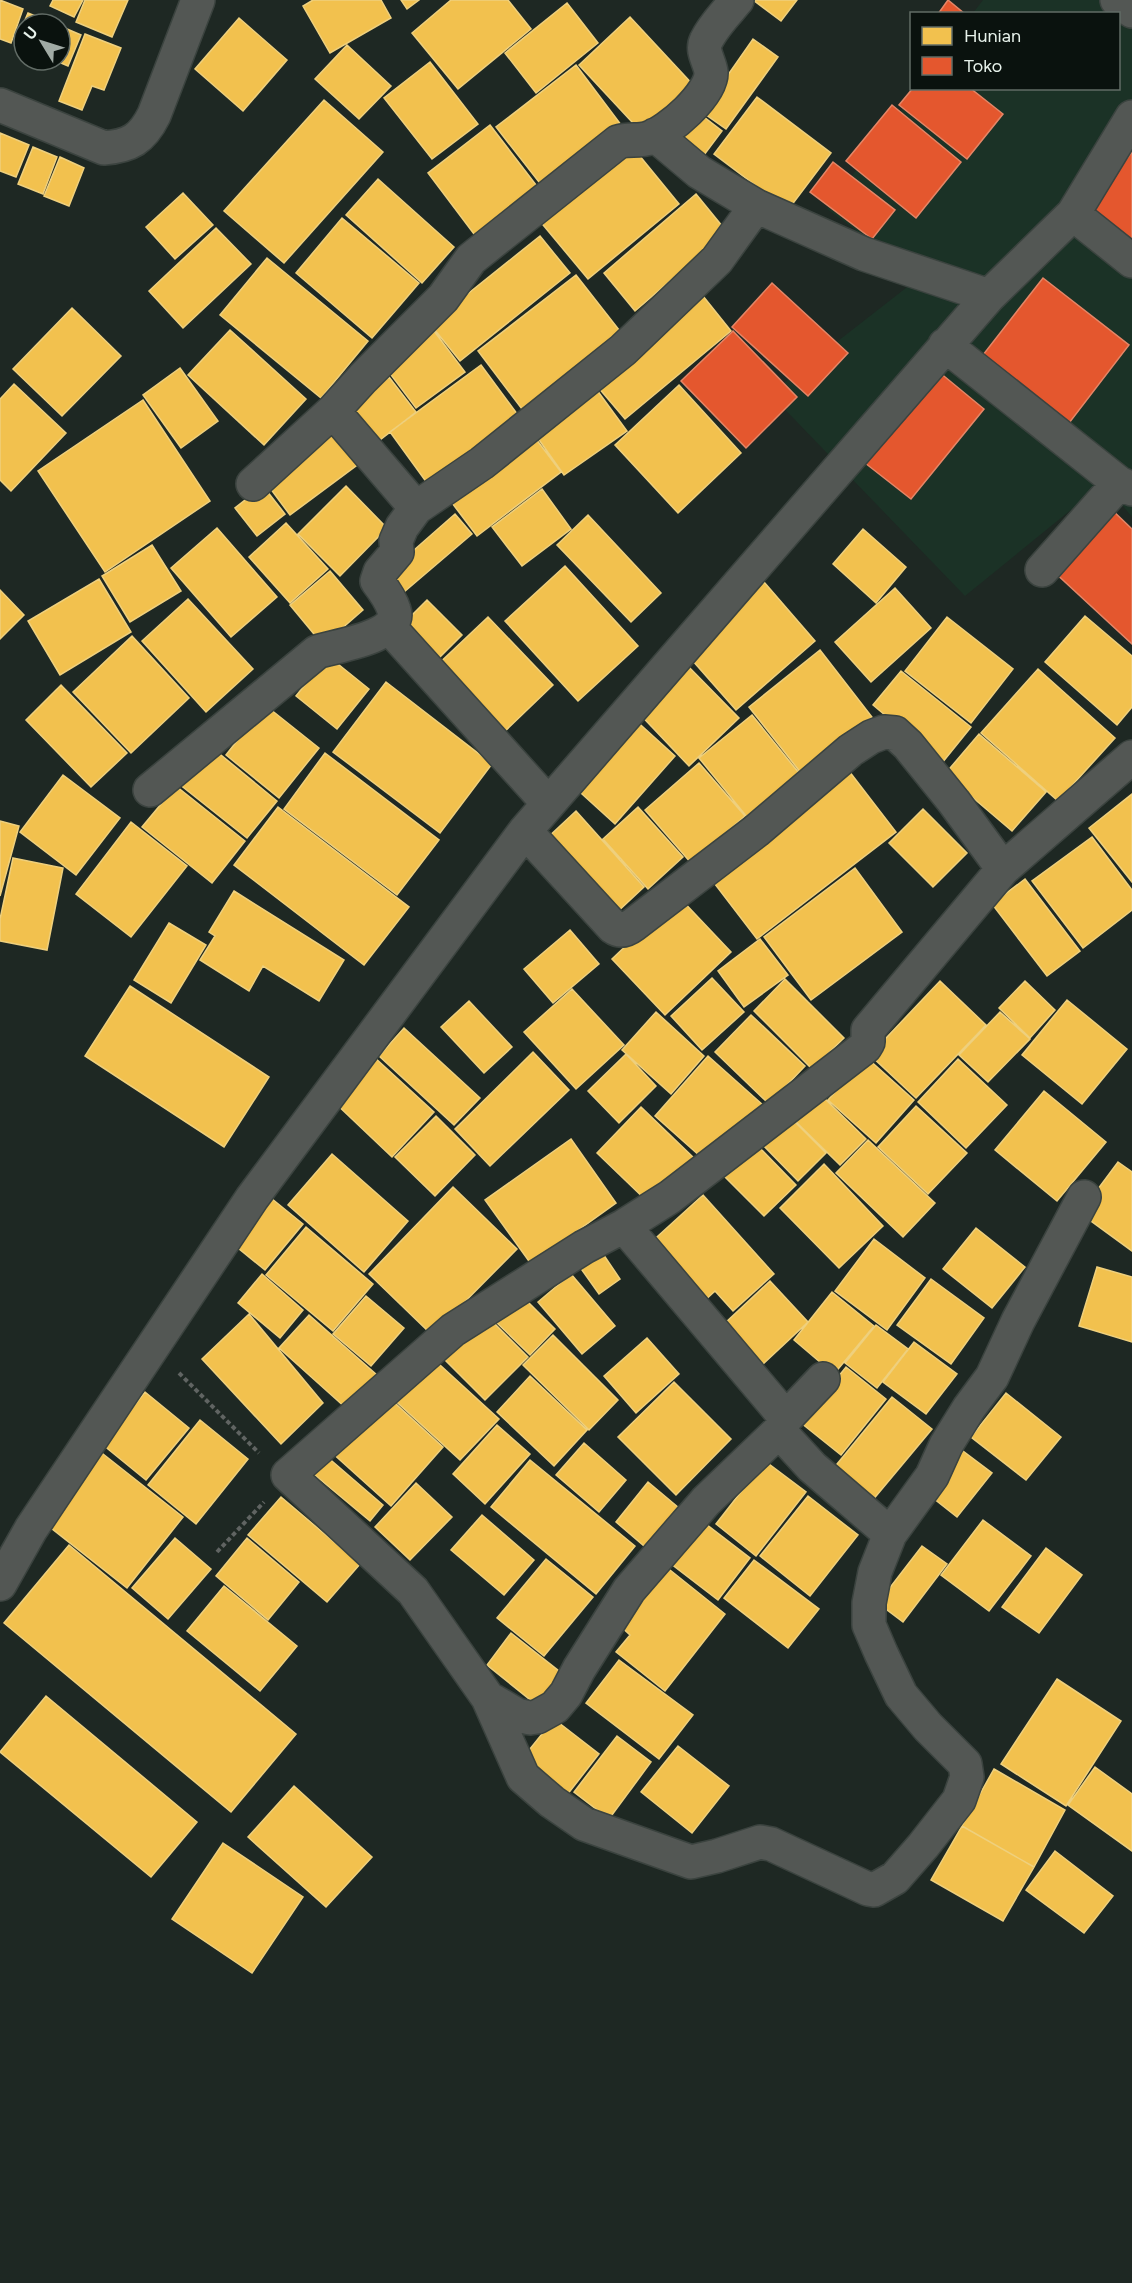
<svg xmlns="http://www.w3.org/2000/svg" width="1132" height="2283" font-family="Figtree,sans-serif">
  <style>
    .built { fill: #1b3226 }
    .homes { fill: #f2c14e; stroke: #efd07d; stroke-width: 1.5 }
    .shops { fill: #e4572e; stroke: #e58667; stroke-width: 1.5 }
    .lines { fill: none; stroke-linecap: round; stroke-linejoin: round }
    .minor-casing { stroke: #3b433f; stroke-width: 36 }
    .path { stroke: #606462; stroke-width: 4; stroke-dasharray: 4.5 3; stroke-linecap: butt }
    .minor { stroke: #535754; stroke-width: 33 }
  </style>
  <rect width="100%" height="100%" fill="#1e2823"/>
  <path class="built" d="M983,0H1132V517L1104,483L965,596L770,394L920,277L827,209L917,89L1118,88V14L973,13Z"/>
  <path class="homes" d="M0,0L23,9L11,43L0,39Z
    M53,0H83L74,17L50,6Z
    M85,0H128L112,37L76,22Z
    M313,0H381L391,18L330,53L303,6Z
    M401,0H419L407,9Z
    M451,0H508L531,29L458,89L412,33Z
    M753,0H797L781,21Z
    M567,3L598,43L536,93L505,53Z
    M28,13L55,24H24V47L15,43Z
    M630,17L696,88L645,136L579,65Z
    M239,18L287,60L243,111L195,69Z
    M60,26L81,35L68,66L54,60H60Z
    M85,34L121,48L104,90L92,86L82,110L59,101Z
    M753,39L778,57L726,129L702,112Z
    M347,45L391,86L359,119L315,79Z
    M430,62L478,124L432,159L384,98Z
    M576,65L625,130L546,191L496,127Z
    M757,97L831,153L788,210L714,154Z
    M324,100L383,152L284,263L224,211Z
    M695,110L722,131L698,163L670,142Z
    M490,125L540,190L477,238L428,173Z
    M0,133L29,145L16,177L0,171Z
    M630,144L679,204L588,279L539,220Z
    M33,147L57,157L43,194L18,184Z
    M60,157L84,168L69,206L44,196Z
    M378,179L454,247L422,283L346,215Z
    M183,193L213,225L175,259L146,227Z
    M696,194L727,232L635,311L604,273Z
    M342,218L419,283L372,338L296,273Z
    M216,228L251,264L183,328L149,291Z
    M540,236L570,273L460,361L430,324Z
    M267,258L368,341L321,398L220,315Z
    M576,275L627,340L528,417L478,351Z
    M699,291L731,331L625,419L592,380Z
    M72,308L121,356L62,416L13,369Z
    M431,327L465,372L416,408L382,363Z
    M230,330L306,399L264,445L188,375Z
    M481,365L518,415L427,483L390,432Z
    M180,368L218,421L181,448L143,395Z
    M389,377L416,412L367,450L340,416Z
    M14,384L66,433L11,491L0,480V399Z
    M679,385L741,453L678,513L615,445Z
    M594,386L627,431L564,475L532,430Z
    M143,400L210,501L105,572L38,471Z
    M341,422L368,457L290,515L264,480Z
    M530,431L561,472L477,536L446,495Z
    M263,486L285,514L257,536L235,508Z
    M346,486L387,528L340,576L298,534Z
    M542,489L571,529L522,566L492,527Z
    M455,514L472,534L397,598L381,579Z
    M588,515L661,593L631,622L557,545Z
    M286,523L328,569L290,603L249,557Z
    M217,528L277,597L231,637L171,568Z
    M863,529L906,567L876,603L833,564Z
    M152,545L181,591L130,622L102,576Z
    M565,566L638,646L578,701L505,621Z
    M330,571L363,610L323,645L290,605Z
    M99,579L131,632L60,675L28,621Z
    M764,582L815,641L736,710L685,652Z
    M895,588L931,628L871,682L835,642Z
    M0,590L24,615L0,639Z
    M188,599L253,669L206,712L142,641Z
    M427,600L462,635L433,664L398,629Z
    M1085,616L1132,656V707L1117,725L1045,662Z
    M488,617L553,685L499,737L433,669Z
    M947,617L1013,669L971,723L905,671Z
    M132,636L189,698L131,753L73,692Z
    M820,650L872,717L801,773L749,707Z
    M328,656L369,689L337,729L296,696Z
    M682,660L739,718L689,766L633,707Z
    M1038,669L1115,738L1058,801L981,733Z
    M901,671L971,727L942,763L873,705Z
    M386,682L492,764L440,833L333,752Z
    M61,685L127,753L91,787L26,720Z
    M265,705L319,748L279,798L226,755Z
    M752,715L799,773L747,817L699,758Z
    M632,717L675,756L615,824L571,784Z
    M979,734L1046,792L1012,831L945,774Z
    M210,746L277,801L247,838L179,784Z
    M325,753L439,840L397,895L284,809Z
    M699,763L745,816L691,863L645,810Z
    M849,771L896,832L757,939L711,879Z
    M63,775L120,818L76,875L20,832Z
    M176,786L245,841L212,883L142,827Z
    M1132,794V882L1089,828Z
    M278,807L409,907L364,965L234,865Z
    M638,807L683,857L648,889L603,839Z
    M923,809L967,853L933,887L889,843Z
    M576,811L644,887L613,916L545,840Z
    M0,821L19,826L0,896Z
    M131,822L187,866L131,937L76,894Z
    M1092,837L1132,890V910L1083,948L1032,881Z
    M13,858L63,868L47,950L0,941V919Z
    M855,868L902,932L811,1000L764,937Z
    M1025,879L1080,951L1047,976L992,904Z
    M234,891L344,960L319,1001L263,966L249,991L200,960L215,936L209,932Z
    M678,896L731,952L665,1015L612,959Z
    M169,923L206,945L171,1003L134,980Z
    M570,930L599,964L553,1003L524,969Z
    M760,939L788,975L744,1007L718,971Z
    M712,978L744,1012L702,1050L671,1016Z
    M785,979L844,1038L812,1069L754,1011Z
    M940,981L986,1025L916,1098L870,1055Z
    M1025,981L1055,1010L1030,1038L999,1008Z
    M130,986L269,1077L224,1147L85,1056Z
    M572,989L624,1045L576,1089L524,1032Z
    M1067,1000L1127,1049L1082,1104L1022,1055Z
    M469,1001L512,1047L484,1073L441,1027Z
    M656,1012L704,1056L671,1094L622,1050Z
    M1000,1012L1030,1039L988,1082L959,1055Z
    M751,1015L805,1066L769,1104L715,1052Z
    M404,1028L480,1098L454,1125L379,1056Z
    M533,1052L569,1090L490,1166L455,1129Z
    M626,1054L656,1086L619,1123L588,1091Z
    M373,1056L434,1112L392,1157L332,1100Z
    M708,1056L763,1105L710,1165L655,1116Z
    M866,1057L914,1100L876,1143L828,1100Z
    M958,1059L1007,1105L966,1148L918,1102Z
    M817,1091L866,1139L840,1165L791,1117Z
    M1044,1091L1106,1142L1057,1201L995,1150Z
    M916,1106L967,1153L928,1194L878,1147Z
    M641,1107L695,1159L652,1206L597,1153Z
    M788,1115L826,1153L798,1181L760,1142Z
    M436,1116L475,1155L435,1196L395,1157Z
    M571,1139L616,1203L531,1264L485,1200Z
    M868,1140L935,1203L903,1237L836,1173Z
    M756,1144L796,1185L764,1216L724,1176Z
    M332,1154L408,1221L364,1272L288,1205Z
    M1118,1162L1132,1172V1251L1080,1213Z
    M824,1164L883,1226L839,1268L780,1208Z
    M453,1187L517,1249L432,1335L369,1274Z
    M266,1194L303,1224L265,1270L228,1240Z
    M703,1195L774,1274L733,1311L715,1291L700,1305L647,1246Z
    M306,1227L373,1284L333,1331L266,1275Z
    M976,1228L1025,1267L992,1308L943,1269Z
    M874,1239L925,1278L887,1330L835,1291Z
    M599,1248L620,1279L599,1294L577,1263Z
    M1097,1267L1132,1277V1342L1079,1326Z
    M262,1274L303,1310L280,1338L238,1303Z
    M571,1274L615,1326L582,1354L538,1302Z
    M931,1279L984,1318L951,1364L897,1325Z
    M770,1281L808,1322L762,1365L724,1324Z
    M832,1292L874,1326L834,1374L794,1340Z
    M519,1293L555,1329L530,1355L494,1320Z
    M366,1296L404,1328L371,1366L333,1334Z
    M249,1314L323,1403L281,1444L202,1359Z
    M309,1315L377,1375L347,1409L279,1348Z
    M488,1317L528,1357L485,1400L445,1360Z
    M876,1325L908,1349L877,1388L845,1363Z
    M553,1335L618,1400L589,1430L523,1365Z
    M647,1338L679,1374L636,1413L604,1376Z
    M914,1342L957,1374L926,1414L883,1382Z
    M428,1354L499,1419L460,1460L390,1396Z
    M846,1367L886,1399L841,1455L801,1423Z
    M530,1376L587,1430L554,1466L497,1412Z
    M674,1382L731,1439L676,1495L618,1437Z
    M145,1392L189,1428L146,1480L103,1445Z
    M384,1393L443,1447L391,1506L330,1451Z
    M1006,1393L1061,1437L1026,1480L971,1437Z
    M892,1397L932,1429L872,1501L833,1469Z
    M200,1420L248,1459L196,1524L148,1485Z
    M497,1425L530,1454L485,1504L453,1474Z
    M584,1443L626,1480L599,1512L556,1475Z
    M959,1448L992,1473L957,1517L924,1491Z
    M318,1449L383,1505L370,1521L304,1466Z
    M98,1450L183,1517L127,1588L42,1521Z
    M530,1460L635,1546L596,1594L491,1507Z
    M765,1461L806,1492L756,1556L716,1524Z
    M648,1482L685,1513L651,1552L616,1522Z
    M416,1483L452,1517L410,1560L375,1527Z
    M808,1496L858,1535L810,1596L760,1556Z
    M281,1497L360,1564L327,1602L248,1535Z
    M482,1515L534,1560L504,1595L451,1550Z
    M983,1520L1031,1556L989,1611L941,1575Z
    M702,1521L750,1558L718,1600L670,1563Z
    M175,1538L211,1569L168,1619L132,1588Z
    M247,1538L299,1582L268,1620L216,1576Z
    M69,1545L296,1734L231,1812L4,1623Z
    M922,1546L947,1564L903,1622L878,1603Z
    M1046,1548L1082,1575L1039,1633L1002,1607Z
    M546,1559L593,1597L544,1656L497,1618Z
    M754,1560L819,1609L788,1648L724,1598Z
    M665,1566L725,1614L665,1691L616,1652L630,1635L618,1624Z
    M224,1586L297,1646L260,1691L187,1631Z
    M511,1633L564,1675L539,1707L487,1665Z
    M619,1660L693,1715L659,1759L586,1703Z
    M1057,1679L1121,1721L1066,1806L1001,1764Z
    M46,1696L197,1822L151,1877L0,1752Z
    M554,1719L599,1754L567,1795L521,1760Z
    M617,1736L651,1762L609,1819L574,1792Z
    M678,1746L729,1786L692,1833L641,1792Z
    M1095,1767L1132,1794V1851L1068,1805Z
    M994,1769L1065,1810L1034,1867L962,1826Z
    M294,1786L372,1857L326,1907L248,1837Z
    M962,1826L1034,1867L1003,1921L931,1880Z
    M223,1843L303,1897L252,1973L172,1919Z
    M1055,1851L1113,1896L1084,1933L1026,1890Z"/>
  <path class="shops" d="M948,0L965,14H938Z
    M913,88H970L1003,114L967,159L899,105Z
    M892,105L961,162L916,218L846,161Z
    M1132,152V241L1088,205Z
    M833,162L895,210L872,239L810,192Z
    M1043,278L1129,345L1066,427L979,360Z
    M772,283L848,353L808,396L732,327Z
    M733,331L797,397L746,448L681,381Z
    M939,372L984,409L911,499L865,463Z
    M1109,507L1132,529V644L1052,570Z"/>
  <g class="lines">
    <g class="minor-casing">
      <path id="minor" d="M1117,0L1132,11
        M0,105L104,148C130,146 142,139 154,115L198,0
        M655,135L699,172L756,206L864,254L989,296
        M1073,214L1132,261
        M945,345L1119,483L1132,489
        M333,411L416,508
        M253,484L333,411L363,378L443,298L471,259L618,142C629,138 639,142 649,138C668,132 712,94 711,72C710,62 701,51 706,41C713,26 727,12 737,0
        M1042,570L1119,483
        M389,627L548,803
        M150,790L317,652C334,646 403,637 394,610C391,600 383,589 377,581L380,572L397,552L396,541L402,527L416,508L482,463L623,350L717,260L756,206
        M525,831L613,927C620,932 625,931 633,925L756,831L851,750L871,737L884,732L895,733L908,745L954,802L1003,869
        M624,1226L786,1418
        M779,1431L786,1418L823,1379
        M890,1534L812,1467L779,1431L706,1501L629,1590L579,1669L566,1694L555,1707L537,1717L530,1718L517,1715L488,1698L413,1591L288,1475L453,1330L584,1247L624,1226L670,1197L865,1047L868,1042V1030L1003,869L1132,757
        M0,1584L31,1529L252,1198L525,831L989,296L1073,214L1132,117
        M488,1698L523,1777L552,1802L584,1824L691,1862L717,1856L760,1842L771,1844L868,1889L874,1890L895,1878L923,1846L959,1800L967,1777L965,1764L928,1727L901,1695L881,1653L869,1625V1603L875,1572L890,1534L932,1476L946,1445L969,1408L992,1377L1018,1321L1084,1197"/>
    </g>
    <path class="path" d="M179,1373L259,1453
      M217,1552L264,1502"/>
    <use href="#minor" class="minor"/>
  </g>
  <rect x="910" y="12" width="210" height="78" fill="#0a120e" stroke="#626c66" stroke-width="1.5"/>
  <rect x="922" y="27" width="30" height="18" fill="#f2c14e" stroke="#626c66" stroke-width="1.5"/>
  <text x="964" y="42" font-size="18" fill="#e7f2eb">Hunian</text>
  <rect x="922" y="57" width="30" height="18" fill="#e4572e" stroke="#626c66" stroke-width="1.5"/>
  <text x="964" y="72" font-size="18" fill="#e7f2eb">Toko</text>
  <g transform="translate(42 42) rotate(308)"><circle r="28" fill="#0a120e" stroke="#626c66" stroke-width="1.5"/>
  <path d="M0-4.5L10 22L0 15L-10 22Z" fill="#a1aba5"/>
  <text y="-9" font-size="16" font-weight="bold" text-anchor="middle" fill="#e7f2eb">U</text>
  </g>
</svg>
